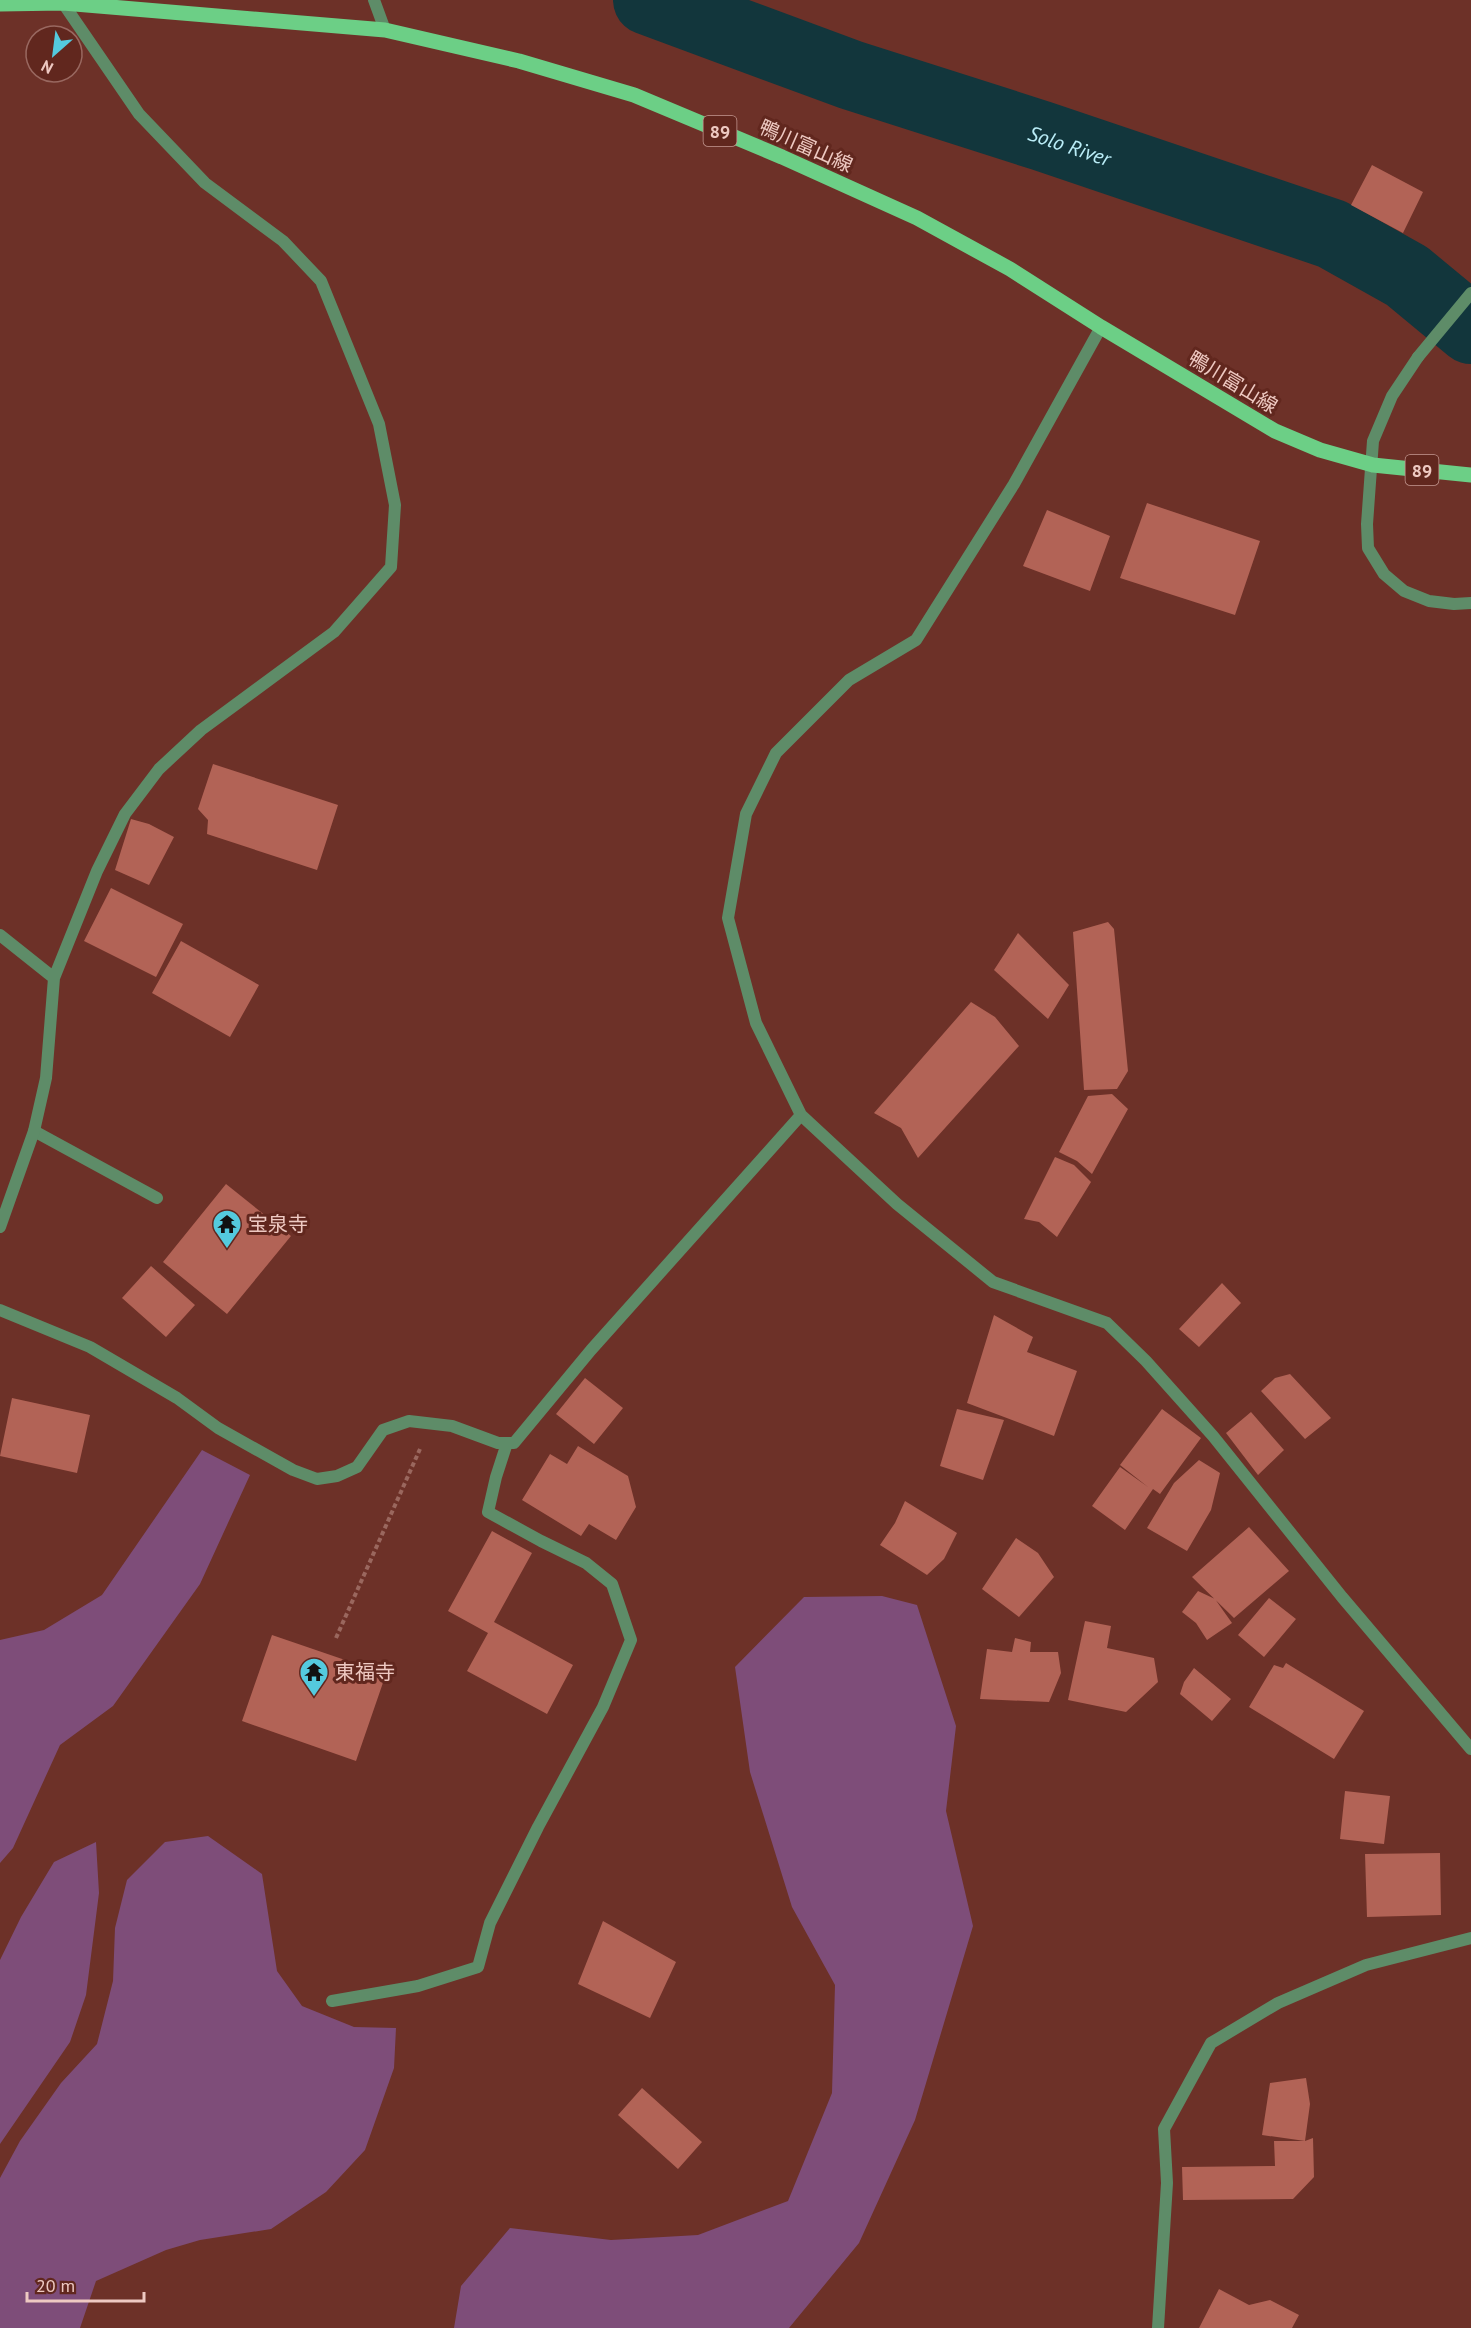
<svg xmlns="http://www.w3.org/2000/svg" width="1471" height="2328" font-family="'PT Sans','Noto Sans JP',sans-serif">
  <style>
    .green { fill: #7e4d79 }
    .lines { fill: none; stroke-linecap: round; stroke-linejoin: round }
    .river { stroke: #12363c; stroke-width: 70 }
    .building { fill: #b26356 }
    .path { stroke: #9a675e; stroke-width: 4; stroke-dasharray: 4.5 3; stroke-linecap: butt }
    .service { stroke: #5e8c68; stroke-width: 12 }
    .minor { stroke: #5e8c68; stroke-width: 12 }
    .primary { stroke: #6ccf86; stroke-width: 15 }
    .labels { text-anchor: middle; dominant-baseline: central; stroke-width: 6; stroke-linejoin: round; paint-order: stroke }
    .shield { fill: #61271e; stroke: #c49891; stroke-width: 1.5 }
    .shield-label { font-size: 18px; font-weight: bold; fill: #eec9c2 }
    .street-label { font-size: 20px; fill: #eec9c2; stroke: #61271e }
    .poi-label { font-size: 20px; fill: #eec9c2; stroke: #61271e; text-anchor: start }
    .water-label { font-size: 21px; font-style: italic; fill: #baedf7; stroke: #61271e }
  </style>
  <rect width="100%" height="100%" fill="#6d3128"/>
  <path class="green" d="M202,1450L250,1475L200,1584L113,1706L60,1745L13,1848L0,1863V1640L44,1630L102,1595Z
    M882,1596L917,1605L956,1726L946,1811L973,1926L915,2120L859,2243L789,2328H454L461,2286L510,2228L611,2240L698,2235L788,2201L832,2093L835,1985L792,1907L750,1772L735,1667L804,1597Z
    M208,1836L262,1874L277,1971L302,2006L354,2027L396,2028L394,2068L365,2150L326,2192L271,2229L200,2240L166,2250L96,2281L80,2328H0V2178L20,2141L61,2083L97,2044L113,1981L115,1928L127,1880L165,1842Z
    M96,1842L99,1893L86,1995L70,2042L0,2144V1960L21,1917L54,1862Z"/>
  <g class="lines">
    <path class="river" id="s1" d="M648,0L851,75L1042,136L1332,234L1407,276L1471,329"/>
  </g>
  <path class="building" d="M1372,165L1423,192L1403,233L1351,205Z
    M1147,503L1260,541L1235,615L1120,578Z
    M1047,510L1110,536L1090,591L1023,566Z
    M213,764L338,805L317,870L207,834L208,820L198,809Z
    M131,819L149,824L174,837L149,885L115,870Z
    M111,888L183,924L156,977L84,941Z
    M1108,922L1114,929L1128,1071L1117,1089L1084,1090L1073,932Z
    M1018,933L1069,985L1048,1019L994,970Z
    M181,941L259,985L230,1037L152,993Z
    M971,1002L995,1017L1019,1046L918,1158L901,1128L874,1113Z
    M1112,1094L1128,1109L1092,1174L1077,1161L1059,1152L1088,1096Z
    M1055,1157L1074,1165L1091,1182L1057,1237L1039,1222L1024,1219Z
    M226,1184L291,1236L227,1314L163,1262Z
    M151,1266L195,1305L166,1337L122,1298Z
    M1222,1283L1241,1303L1199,1347L1179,1329Z
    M994,1315L1033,1337L1027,1352L1077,1371L1054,1436L967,1403Z
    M1290,1374L1331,1418L1305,1439L1261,1391L1275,1378Z
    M585,1378L623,1408L594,1444L556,1414Z
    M12,1398L90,1415L77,1473L0,1456Z
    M957,1409L1004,1420L983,1480L940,1466Z
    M1162,1409L1201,1438L1160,1494L1153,1489L1125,1530L1092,1506L1120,1467L1148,1487L1120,1465Z
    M1251,1412L1284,1450L1258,1475L1226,1433Z
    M578,1446L628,1476L636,1507L616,1540L589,1524L581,1536L522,1500L550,1454L567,1464Z
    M1199,1460L1220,1473L1211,1510L1187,1551L1147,1528L1174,1483Z
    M905,1501L957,1533L944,1559L927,1575L880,1545L895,1523Z
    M1249,1527L1289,1571L1234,1618L1192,1577Z
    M492,1531L532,1553L494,1622L573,1665L547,1714L467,1671L488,1633L448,1611Z
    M1016,1538L1038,1553L1054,1577L1019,1617L982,1589Z
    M1198,1591L1215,1599L1232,1623L1207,1640L1196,1623L1182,1612Z
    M1269,1598L1296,1619L1264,1657L1238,1635Z
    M1085,1621L1111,1626L1107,1648L1154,1658L1158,1682L1126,1712L1068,1700Z
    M272,1635L386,1674L356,1761L242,1721Z
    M1015,1638L1031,1642L1030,1652H1058L1061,1673L1049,1702L980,1699L987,1649L1012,1652Z
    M1286,1663L1364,1711L1334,1759L1249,1707L1274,1665L1283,1668Z
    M1194,1668L1231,1699L1212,1721L1180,1694L1184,1682Z
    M1345,1791L1390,1796L1384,1844L1340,1839Z
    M1440,1853L1441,1915L1367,1917L1365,1854Z
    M603,1921L676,1962L650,2018L578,1984Z
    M1306,2078L1310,2104L1305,2141L1262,2135L1270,2083Z
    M642,2088L702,2142L678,2169L618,2115Z
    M1313,2138L1314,2177L1293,2199L1183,2200L1182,2167L1275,2166L1274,2141H1305Z
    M1219,2289L1249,2305L1270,2300L1299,2315L1292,2328H1199Z"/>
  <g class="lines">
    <path class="path" d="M336,1638L420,1449"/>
    <path class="service" d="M1418,357L1471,293
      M34,1131L157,1198"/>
    <path class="minor" d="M374,0L385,30
      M1101,327L1014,484L916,640L849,680L776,753L746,814L728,918L756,1023L801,1115L897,1204L993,1282L1107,1323L1146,1361L1213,1436L1342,1597L1471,1749
      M1418,357L1392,396L1373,441L1367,524L1368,548L1384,574L1404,591L1429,601L1454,604L1471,603
      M0,935L54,978
      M0,1227L34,1131L46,1078L54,978L97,871L125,814L159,769L201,730L334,632L391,567L395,505L379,424L321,281L283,241L205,183L139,114L63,3L64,0
      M0,1310L90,1347L177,1398L218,1428L293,1470L317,1479L337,1476L357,1467L383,1430L409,1421L452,1426L498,1443H514L591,1350L801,1115
      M332,2001L418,1986L478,1967L490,1923L538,1827L603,1707L631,1640L612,1584L586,1563L541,1541L488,1512L496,1477L507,1443
      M1158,2328L1167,2183L1164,2129L1211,2043L1278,2003L1366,1965L1471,1938"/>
    <path class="primary" d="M0,4L63,3L385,30L519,61L634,95L782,157L917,218L1010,269L1101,327L1275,431L1320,450L1373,465L1471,475"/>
  </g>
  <defs>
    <g id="temple-pin" transform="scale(1.5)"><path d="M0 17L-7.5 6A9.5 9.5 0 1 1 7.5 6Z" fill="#54cade" stroke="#61271e"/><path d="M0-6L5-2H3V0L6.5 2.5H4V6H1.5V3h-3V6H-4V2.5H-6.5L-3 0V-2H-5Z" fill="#111"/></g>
  </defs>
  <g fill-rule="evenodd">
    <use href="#temple-pin" x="227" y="1224"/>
    <use href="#temple-pin" x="314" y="1672"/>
  </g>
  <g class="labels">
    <g class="shield">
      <rect x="703.5" y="116" width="33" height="30" rx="4.5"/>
      <rect x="1405.5" y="455" width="33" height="30" rx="4.5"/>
    </g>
    <g class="shield-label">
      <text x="720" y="131">89</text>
      <text x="1422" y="470">89</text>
    </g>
    <g class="street-label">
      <text transform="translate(806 146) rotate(24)">鴨川富山線</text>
      <text transform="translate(1233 382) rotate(31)">鴨川富山線</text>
    </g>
    <g class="poi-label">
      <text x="248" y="1224">宝泉寺</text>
      <text x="335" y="1672">東福寺</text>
    </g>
    <g class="water-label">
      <text stroke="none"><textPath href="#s1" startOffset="446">Solo River</textPath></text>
    </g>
  </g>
  <g transform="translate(54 54) rotate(208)"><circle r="28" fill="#61271e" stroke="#996860" stroke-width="1.5"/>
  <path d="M0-4.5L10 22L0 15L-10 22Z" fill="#54cade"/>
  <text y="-9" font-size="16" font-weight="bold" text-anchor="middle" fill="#eec9c2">N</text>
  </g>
  <path d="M27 2292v9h117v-9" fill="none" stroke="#eec9c2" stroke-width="3"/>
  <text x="36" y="2292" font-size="18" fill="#eec9c2" stroke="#61271e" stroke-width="4.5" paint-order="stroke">20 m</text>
</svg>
